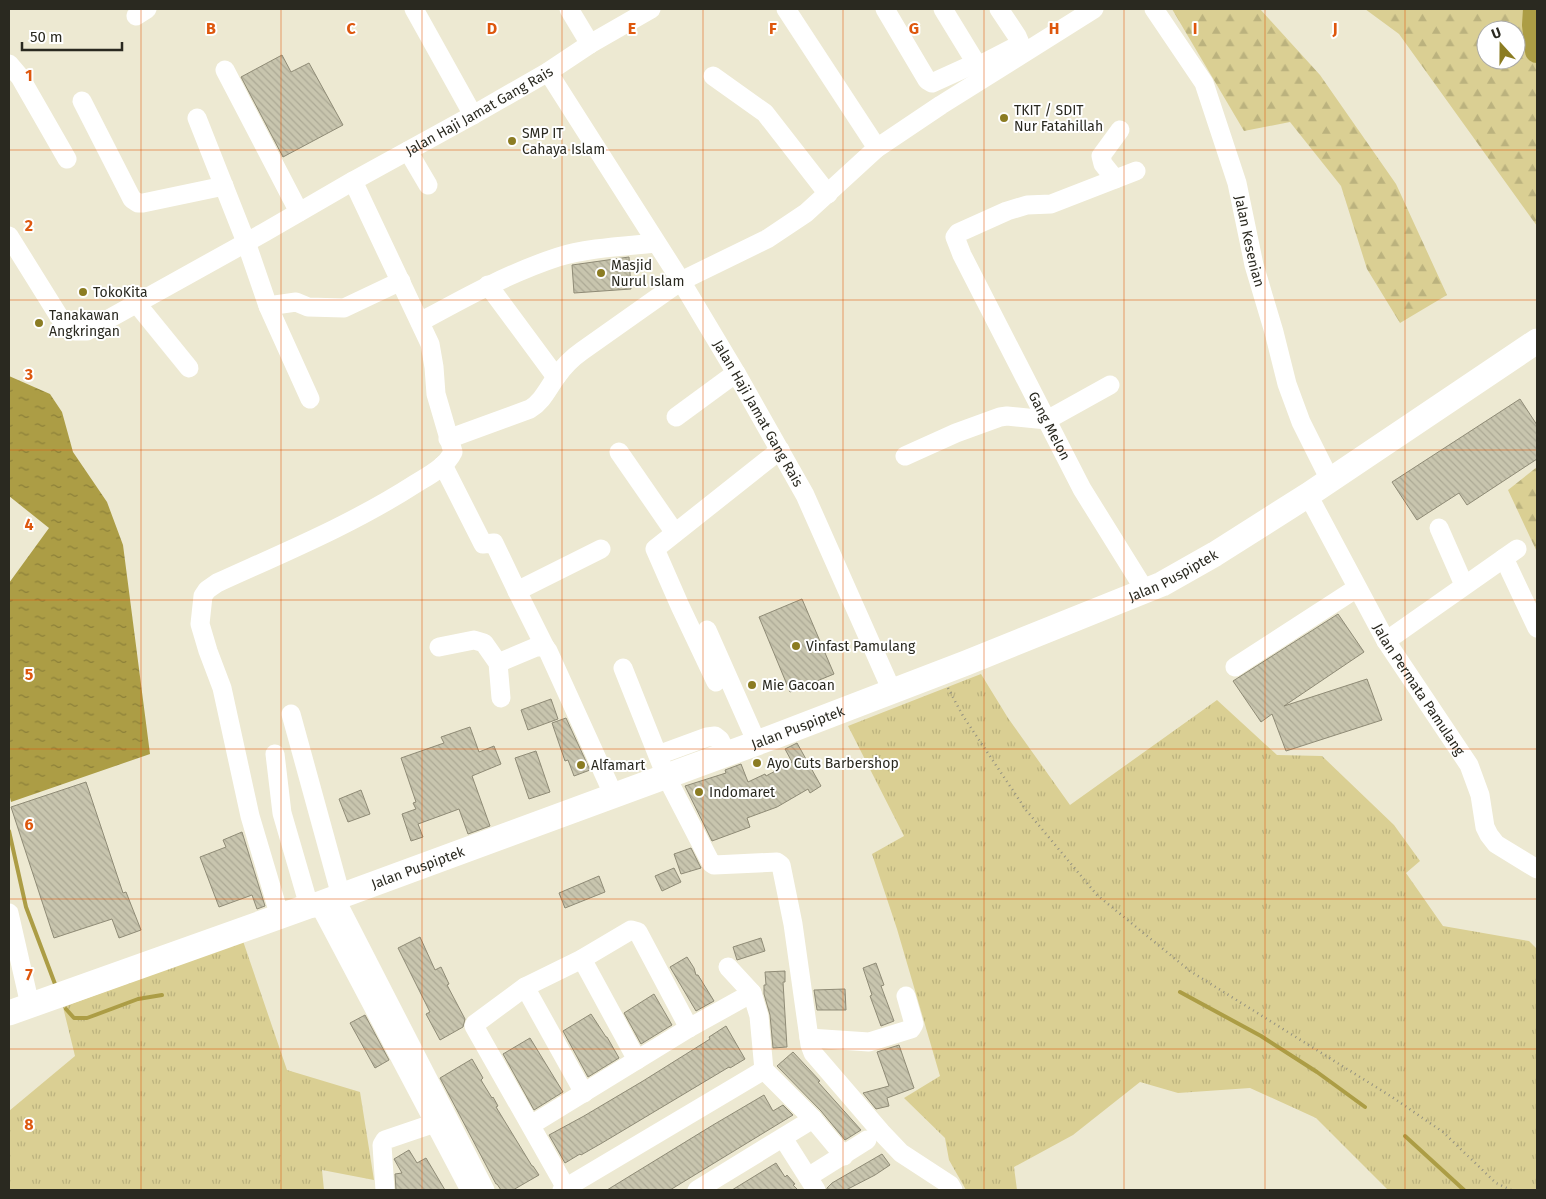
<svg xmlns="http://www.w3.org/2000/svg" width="1546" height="1199" font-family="'Fira Sans',sans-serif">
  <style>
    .grass { fill: url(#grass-tufts) }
    .forest { fill: url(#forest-firs); fill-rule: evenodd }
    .water { fill: url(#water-ripples) }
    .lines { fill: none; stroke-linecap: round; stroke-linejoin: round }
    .stream { stroke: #ac9d45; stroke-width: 4 }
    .river { stroke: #ac9d45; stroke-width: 24 }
    .building { fill: url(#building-back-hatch); stroke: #8f8b76 }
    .path { stroke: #939180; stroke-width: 2.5; stroke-dasharray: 1 4; stroke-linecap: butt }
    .minor { stroke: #fff; stroke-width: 19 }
    .major { stroke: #fff; stroke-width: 25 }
    .grid { fill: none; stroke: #de570d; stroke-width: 1; stroke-opacity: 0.55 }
    .poi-dot { fill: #8b7c22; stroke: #fff; stroke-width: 2 }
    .labels { text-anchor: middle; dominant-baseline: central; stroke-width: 4; stroke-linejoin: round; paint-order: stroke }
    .poi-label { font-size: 14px; fill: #2a2920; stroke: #fff; text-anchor: start }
    .street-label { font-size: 14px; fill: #2a2920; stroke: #fff }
    .grid-label { font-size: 16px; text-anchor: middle; font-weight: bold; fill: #de570d; stroke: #fff; stroke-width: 4; stroke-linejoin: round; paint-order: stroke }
  </style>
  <defs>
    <pattern id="grass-tufts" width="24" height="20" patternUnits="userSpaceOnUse" patternTransform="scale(1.25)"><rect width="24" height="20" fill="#dacf93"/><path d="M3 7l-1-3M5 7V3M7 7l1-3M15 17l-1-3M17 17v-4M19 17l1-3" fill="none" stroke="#bbb27e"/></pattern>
    <pattern id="forest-firs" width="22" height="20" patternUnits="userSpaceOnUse" patternTransform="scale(1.25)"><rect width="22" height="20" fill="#dacf93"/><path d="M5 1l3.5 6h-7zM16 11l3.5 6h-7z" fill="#bbb27e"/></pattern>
    <pattern id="water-ripples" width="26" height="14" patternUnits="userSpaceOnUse" patternTransform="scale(1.25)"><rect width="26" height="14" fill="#ac9d45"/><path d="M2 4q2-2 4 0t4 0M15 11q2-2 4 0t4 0" fill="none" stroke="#8c8039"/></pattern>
    <pattern id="building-back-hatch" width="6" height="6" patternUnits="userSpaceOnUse" patternTransform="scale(1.25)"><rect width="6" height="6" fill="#c8c5ae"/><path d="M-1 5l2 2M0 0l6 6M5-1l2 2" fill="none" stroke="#aca995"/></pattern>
  </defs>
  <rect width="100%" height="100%" fill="#ede9d2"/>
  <path class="grass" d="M981,674L1008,718L1070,805L1217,700L1277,755L1322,756L1394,825L1420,861L1406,873L1443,926L1529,941L1537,949V1190H1388L1316,1118L1250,1088L1178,1093L1140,1082L1073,1135L1014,1167L1017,1190H966L949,1160L945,1138L904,1098L940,1076L897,929L872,854L904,836L848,726Z
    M243,941L287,1070L360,1092L374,1180L322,1170L324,1190H9V1111L75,1056L63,1007Z"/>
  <path class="forest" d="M1172,9H1260L1320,75L1396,184L1447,295L1400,323L1367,269L1341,186L1290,122L1244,131Z
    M1365,9H1535L1537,29V226L1399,34ZM1486,30H1516V60H1486Z
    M1537,467V552L1508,490Z"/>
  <path class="water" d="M9,376L50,394L62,412L73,452L107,502L123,545L150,754L11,802L9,793V583L49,528L9,496Z"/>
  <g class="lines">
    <path class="stream" d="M9,831L26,907L55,984
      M1180,992L1261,1036L1317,1072L1365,1107
      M66,1009L74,1018H87L138,999L162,995
      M1405,1136L1464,1190"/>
    <path class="river" d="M1535,9L1534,25L1537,51"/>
  </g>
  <path class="building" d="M282,55L291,72L309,63L343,125L283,157L241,77Z
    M629,257L631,289L574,293L572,265Z
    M1520,399L1537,425V459L1467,505L1459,493L1417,520L1392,482Z
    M802,599L834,674L790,692L759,617Z
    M1338,614L1364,652L1284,706L1367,679L1382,720L1286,751L1272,714L1261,722L1233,681Z
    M551,699L558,719L528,730L521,710Z
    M566,718L590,770L574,776L568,760L565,761L552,723Z
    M470,727L479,752L494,746L501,764L472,776L490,826L468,834L459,809L418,824L423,837L411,841L402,814L416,809L413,803L416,802L401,758L444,743L441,737Z
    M797,743L821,786L810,793L808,789L777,807L747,818L750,827L712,841L685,786L726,773L725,770L741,764L748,782L765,774L766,776L792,762L785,749Z
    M536,751L550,792L529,799L515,758Z
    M86,782L123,893L126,892L141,930L119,938L112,919L54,938L11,807Z
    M361,790L370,814L348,822L339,799Z
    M242,832L265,906L257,909L252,895L219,907L200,857L226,847L223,840Z
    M691,848L701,868L681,874L674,854Z
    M674,868L681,882L662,891L655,876Z
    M599,876L605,892L565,908L559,893Z
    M420,937L435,970L441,967L449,984L447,985L465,1019L463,1027L440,1040L426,1014L430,1012L398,948Z
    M761,938L765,951L737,960L733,947Z
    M687,957L694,968L696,975H698L714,1001L696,1011L670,967Z
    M876,963L884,985L881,986L894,1021L881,1026L870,996L872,995L863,968Z
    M785,971V982H783L787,1047L773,1048L770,1015L764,994V985H766L765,972Z
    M845,989L846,1010H817L814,990Z
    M654,994L672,1025L641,1044L624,1013Z
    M591,1014L606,1037H607L619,1058L588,1077L563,1031Z
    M365,1015L389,1060L375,1068L350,1023Z
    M726,1026L745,1059L730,1068L729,1067L719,1073L602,1143L581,1155L580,1154L565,1163L549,1135L584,1116L643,1081L710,1039L709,1037Z
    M530,1038L563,1092L534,1110L503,1054Z
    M899,1045L914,1088L887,1098L889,1106L876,1109L863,1093L889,1086L877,1052Z
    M793,1052L820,1081L818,1082L861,1130L845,1140L821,1111L777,1066Z
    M472,1059L483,1078L481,1080L492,1098L493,1097L498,1106L496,1107L532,1166H533L539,1175L513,1190H501L497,1184H496L440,1078Z
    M764,1095L773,1111L783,1105L793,1115L670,1190H607L713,1125Z
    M409,1150L417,1163L426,1158L445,1190H396L395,1174L402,1173L394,1159Z
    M882,1154L890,1165L875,1175L846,1190H827V1188L832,1183Z
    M776,1163L785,1177L787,1175L795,1184L793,1185L798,1190H732Z"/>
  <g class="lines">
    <path class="path" d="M948,688L963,716L1026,810L1097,895L1190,971L1392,1097L1443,1132L1496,1183L1511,1190"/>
    <g class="minor">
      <path d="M414,9L473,115"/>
      <path d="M569,9L590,44"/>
      <path d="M786,9L877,148"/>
      <path d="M885,9L927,80L932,83L976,63H984L1017,46L1020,43L1017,36L999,9"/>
      <path d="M943,9L976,63"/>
      <path id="s1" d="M1154,9L1204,83L1237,183L1254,265L1274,332L1287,384L1301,422L1330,480"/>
      <path d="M136,16L147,9"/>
      <path d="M9,64L20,77L67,159"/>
      <path d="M225,70L299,212"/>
      <path id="s2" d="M548,72L681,281L736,373L805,495L892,691"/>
      <path d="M713,76L765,113L828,194"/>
      <path d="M82,101L132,199L138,203H143L224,186"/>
      <path d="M197,118L246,242L268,306L310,399"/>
      <path d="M408,151L428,185"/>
      <path id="s3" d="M1136,171L1051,204L1027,205L1007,211L958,233L955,237L962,255L1082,489L1146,592"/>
      <path d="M1115,179L1103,164L1101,156L1120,130"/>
      <path id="s4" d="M9,236L65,326L75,331H87L265,232L353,181L473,115L548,72L590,44L651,9"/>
      <path d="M488,285L556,377"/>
      <path d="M137,304L189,368"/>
      <path d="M268,306L296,302L308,307L344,308L401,281"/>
      <path d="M420,322C464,298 509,273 558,257C585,248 626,246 656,243"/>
      <path d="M676,417L736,373"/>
      <path d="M448,439L530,409C543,401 548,388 557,376C564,366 572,358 582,351L681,281L767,239L806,213L877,148L941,105L1094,9"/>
      <path d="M619,452L675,533"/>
      <path d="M905,456L956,433L1000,417L1007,416L1047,420L1110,385"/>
      <path d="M443,465L483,544L494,543L517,591L601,549"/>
      <path id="s5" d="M1308,495L1386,641L1469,765L1480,795L1485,827L1489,835L1496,844L1537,869"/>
      <path d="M1439,528L1464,585"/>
      <path d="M1504,558L1537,628"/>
      <path d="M517,591L545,647"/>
      <path d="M707,630L757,743"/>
      <path d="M1386,641L1517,549"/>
      <path d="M439,647L474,640L484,643L498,663L501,698"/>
      <path d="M498,663L536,647H545L548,651L614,796"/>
      <path d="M1235,667L1357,588"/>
      <path d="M623,668L666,776L711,863L714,865L777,862L781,865L793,924L810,1045L813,1053L881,1132L901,1153L950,1185L953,1190"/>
      <path d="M716,682L680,606L655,549L780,450"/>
      <path d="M291,714L341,896"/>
      <path d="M275,754L282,813L309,906"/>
      <path d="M658,755L707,737L715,736L720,740L727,754"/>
      <path d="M335,898L485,1190"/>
      <path d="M319,904L470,1190"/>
      <path d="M9,913L30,1005"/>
      <path d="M280,917L250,816L222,688L208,651L200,624L203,596L207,590L217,583C285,552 353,524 415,484C428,476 446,467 453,452L436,394L434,367L430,344L353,181"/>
      <path d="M582,959L637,1060"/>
      <path d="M728,967L752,993L759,1016L764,1070L813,1119L844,1156"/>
      <path d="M525,987L584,1093"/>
      <path d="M809,1038L869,1042L911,1029L914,1024L906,996"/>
      <path d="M531,1125L689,1028L752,993"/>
      <path d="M783,1138L816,1190"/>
      <path d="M808,1177L867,1140"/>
      <path d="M385,1190L382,1145L385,1140L435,1123"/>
      <path d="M562,1190L764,1070"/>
      <path d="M570,1190L566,1188L474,1026L475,1024L525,987L582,959L631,930L638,932L689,1028"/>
      <path d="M697,1190L813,1119"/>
    </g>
    <path class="major" id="s6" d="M9,1013L309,906L319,904L773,737L966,663L1162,584L1215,554L1308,495L1537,341"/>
  </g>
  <path class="grid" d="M141,9V1190M281,9V1190M422,9V1190M562,9V1190M703,9V1190M843,9V1190M984,9V1190M1124,9V1190M1265,9V1190M1405,9V1190M9,150H1537M9,300H1537M9,450H1537M9,600H1537M9,749H1537M9,899H1537M9,1049H1537"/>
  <g class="poi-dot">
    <circle cx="1004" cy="118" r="5"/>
    <circle cx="512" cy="141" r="5"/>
    <circle cx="601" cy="273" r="5"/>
    <circle cx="83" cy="292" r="5"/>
    <circle cx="39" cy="323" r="5"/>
    <circle cx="796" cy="646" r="5"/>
    <circle cx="752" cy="685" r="5"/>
    <circle cx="757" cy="763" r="5"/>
    <circle cx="581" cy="765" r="5"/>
    <circle cx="699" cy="792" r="5"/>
  </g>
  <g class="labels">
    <g class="poi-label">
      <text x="1014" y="110">TKIT / SDIT<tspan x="1014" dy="16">Nur Fatahillah</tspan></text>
      <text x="522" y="133">SMP IT<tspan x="522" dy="16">Cahaya Islam</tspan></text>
      <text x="611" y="265">Masjid<tspan x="611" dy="16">Nurul Islam</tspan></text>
      <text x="93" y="292">TokoKita</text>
      <text x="49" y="315">Tanakawan<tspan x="49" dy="16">Angkringan</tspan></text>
      <text x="806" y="646">Vinfast Pamulang</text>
      <text x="762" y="685">Mie Gacoan</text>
      <text x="767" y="763">Ayo Cuts Barbershop</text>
      <text x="591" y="765">Alfamart</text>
      <text x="709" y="792">Indomaret</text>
    </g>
    <g class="street-label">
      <text stroke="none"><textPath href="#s4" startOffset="579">Jalan Haji Jamat Gang Rais</textPath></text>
      <text stroke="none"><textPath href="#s1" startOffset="254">Jalan Kesenian</textPath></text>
      <text stroke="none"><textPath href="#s2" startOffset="401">Jalan Haji Jamat Gang Rais</textPath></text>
      <text stroke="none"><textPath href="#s3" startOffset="406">Gang Melon</textPath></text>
      <text stroke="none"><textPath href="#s6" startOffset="1244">Jalan Puspiptek</textPath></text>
      <text stroke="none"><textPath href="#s5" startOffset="224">Jalan Permata Pamulang</textPath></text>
      <text stroke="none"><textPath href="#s6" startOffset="839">Jalan Puspiptek</textPath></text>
      <text stroke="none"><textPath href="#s6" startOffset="434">Jalan Puspiptek</textPath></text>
    </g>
  </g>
  <g class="grid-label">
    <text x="211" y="34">B</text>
    <text x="351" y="34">C</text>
    <text x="492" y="34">D</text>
    <text x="632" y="34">E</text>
    <text x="773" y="34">F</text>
    <text x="914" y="34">G</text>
    <text x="1054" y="34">H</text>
    <text x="1195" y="34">I</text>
    <text x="1335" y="34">J</text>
    <text x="29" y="81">1</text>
    <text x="29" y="231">2</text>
    <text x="29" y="380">3</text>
    <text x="29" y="530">4</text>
    <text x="29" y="680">5</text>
    <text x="29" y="830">6</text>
    <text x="29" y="980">7</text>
    <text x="29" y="1130">8</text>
  </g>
  <rect width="1546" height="1199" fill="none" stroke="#2a2920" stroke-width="20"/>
  <g transform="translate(1501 45) rotate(339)"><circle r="24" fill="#ffffff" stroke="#aaa9a6"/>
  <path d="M0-4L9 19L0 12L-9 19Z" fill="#8b7c22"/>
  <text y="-8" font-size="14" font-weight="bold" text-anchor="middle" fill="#2a2920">U</text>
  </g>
  <path d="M22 42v8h100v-8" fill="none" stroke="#2a2920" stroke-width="2.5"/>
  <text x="30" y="42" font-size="15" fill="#2a2920" stroke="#ffffff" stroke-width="4" paint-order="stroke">50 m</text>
</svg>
